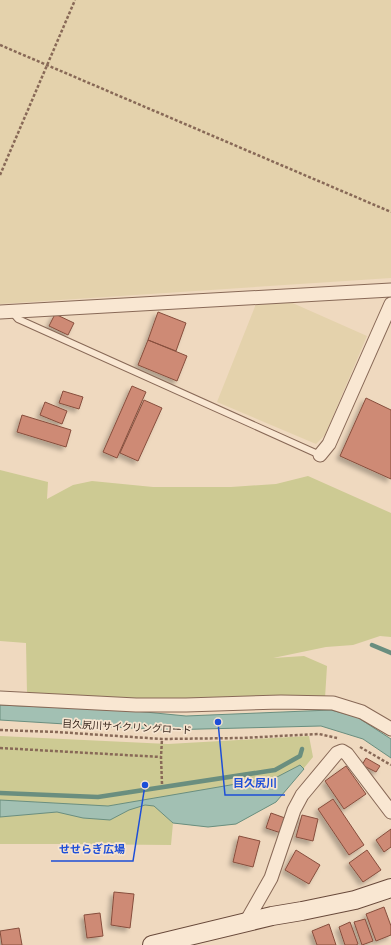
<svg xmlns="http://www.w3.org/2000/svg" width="391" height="945" font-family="'Crimson Pro','Noto Sans JP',serif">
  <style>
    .farmland { fill: #e4d2ac }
    .green { fill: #cdca93 }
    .water { fill: #a2c0b3; stroke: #6a8e7f }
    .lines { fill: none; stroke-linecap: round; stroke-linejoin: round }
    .stream { stroke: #6a8e7f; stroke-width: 4.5 }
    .building { fill: #ce8a74; stroke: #874e3d; filter: url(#shadow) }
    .lane-casing { stroke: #886957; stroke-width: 8 }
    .street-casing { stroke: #886957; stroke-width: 15 }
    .secondary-casing { stroke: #694a3b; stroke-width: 20 }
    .path { stroke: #886957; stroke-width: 2.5; stroke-dasharray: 3 2; stroke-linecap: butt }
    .lane { stroke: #f9e7d2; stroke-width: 6 }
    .street { stroke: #f9e7d2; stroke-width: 13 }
    .secondary { stroke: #f9e7d2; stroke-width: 18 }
    .labels { text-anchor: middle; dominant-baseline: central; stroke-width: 3.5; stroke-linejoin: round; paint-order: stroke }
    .street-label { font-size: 10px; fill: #37251c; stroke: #f6e4cf }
    .leader { fill: none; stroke: #1d4ed8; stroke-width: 1.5 }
    .callout-dot { fill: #1d4ed8; stroke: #f6e4cf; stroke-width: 1.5 }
    .callout-label { font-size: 11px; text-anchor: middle; font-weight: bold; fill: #1d4ed8; stroke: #f6e4cf; stroke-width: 3.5; stroke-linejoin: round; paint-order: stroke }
  </style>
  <defs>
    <filter id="shadow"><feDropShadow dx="-3.5" dy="3.5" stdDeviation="2" flood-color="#0004"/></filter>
  </defs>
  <rect width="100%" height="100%" fill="#efd9bf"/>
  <path class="farmland" d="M0,0H391V278L0,304Z
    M288,301L367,336L325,435L316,444L217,402L256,304Z"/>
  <path class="green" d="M0,470L48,482L47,499L73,485L92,481L153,487H231L276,484L308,476L391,513V637L380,636L353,645L326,647L273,658L304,656L327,666L325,698L275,695L186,700L27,694L26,643L0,641Z
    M0,736L168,744L309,736L313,757L276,802L236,824L208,827L173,823L171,845L58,844H0Z"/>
  <path class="water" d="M0,705L135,711L186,716L331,710L357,717L391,739V758L363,739L321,726L163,730L0,720Z
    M300,765L304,769L276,802L236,824L208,827L173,823L154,806L145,805L129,810L110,820L83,818L57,812L0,817V800L108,806L277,777Z"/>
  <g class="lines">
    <path class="stream" d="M372,645L391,653
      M0,793L98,797L275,770L300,756L302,749"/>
  </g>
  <path class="building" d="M158,312L186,323L176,351L148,340Z
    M55,314L74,323L68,335L49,326Z
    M148,340L187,356L177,381L138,365Z
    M132,386L146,392L117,458L103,452Z
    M63,391L83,397L79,409L59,403Z
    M366,398L391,410V479L340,456Z
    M144,400L162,408L138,461L120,453Z
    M45,402L67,411L62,424L40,415Z
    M22,415L71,430L66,447L17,432Z
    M366,758L380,766L376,772L362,765Z
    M346,766L366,794L344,809L325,781Z
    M333,799L364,845L349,855L318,809Z
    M271,813L285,818L281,833L266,828Z
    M302,815L318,819L313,841L296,837Z
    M391,829V847L384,852L376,840Z
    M239,836L260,841L253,867L233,862Z
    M296,850L320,865L309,884L285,870Z
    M367,850L381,870L363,882L349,863Z
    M114,892L134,894L130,928L111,925Z
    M384,907L391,926V935L376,941L366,914Z
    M100,913L103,936L87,938L84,915Z
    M365,919L373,941L362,945L354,922Z
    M350,922L358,944L356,945H345L339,927Z
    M329,924L336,945H317L312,931Z
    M19,928L22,945H2L0,931Z"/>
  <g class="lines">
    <g class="lane-casing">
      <path id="lane" d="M11,311L18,319L320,455"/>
    </g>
    <g class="street-casing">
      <path id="street" d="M0,312L391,290
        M320,455L329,444L391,304
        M0,698L136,705H186L281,702L333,703L362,712L391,729
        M246,922L271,878L294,810L302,795L337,753L342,751L347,754L391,812"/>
    </g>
    <g class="secondary-casing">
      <path id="secondary" d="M152,945L272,916L302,911L355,900L391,888"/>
    </g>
    <path class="path" d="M0,45L391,212
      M0,175L75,0
      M0,730L57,732L162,739L241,738L319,734L337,738
      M360,747L391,765
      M0,748L161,757
      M162,784L161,757L162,739"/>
    <use href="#lane" class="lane"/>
    <use href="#street" class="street"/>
    <use href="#secondary" class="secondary"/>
  </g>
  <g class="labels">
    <g class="street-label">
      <text transform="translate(127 727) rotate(3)">目久尻川サイクリングロード</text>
    </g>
  </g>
  <path class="leader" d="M218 722L225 795H285M145 785L133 861H51"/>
  <g class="callout-dot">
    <circle cx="218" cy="722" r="4"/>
    <circle cx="145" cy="785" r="4"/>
  </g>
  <g class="callout-label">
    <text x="255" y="787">目久尻川</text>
    <text x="92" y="853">せせらぎ広場</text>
  </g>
</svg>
